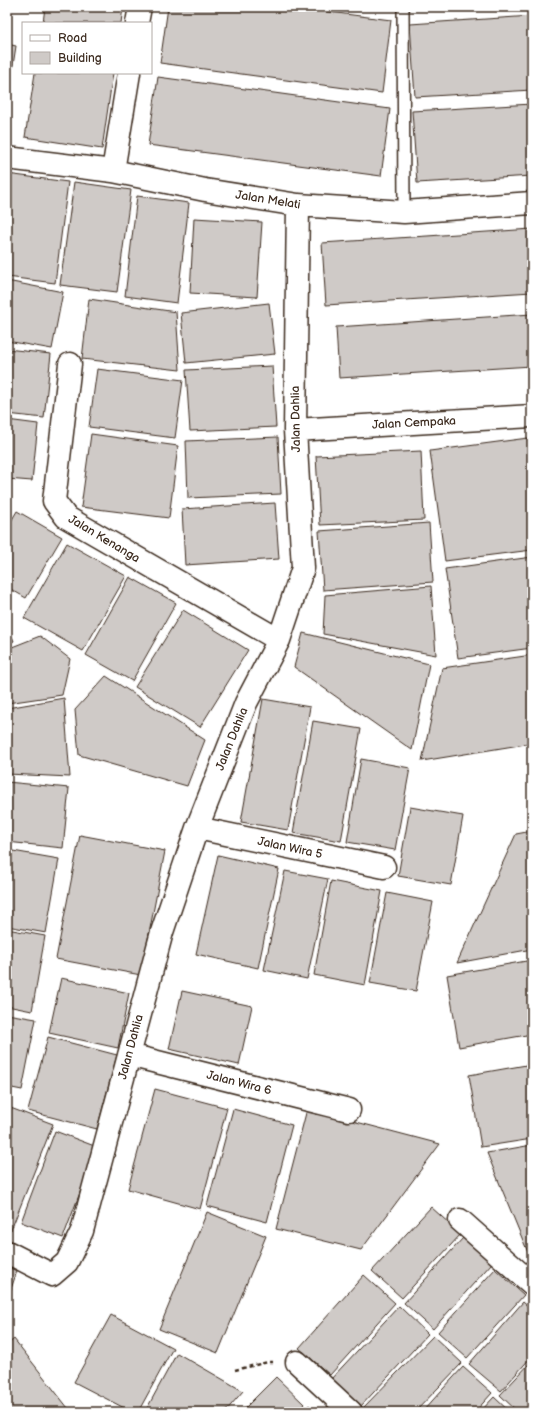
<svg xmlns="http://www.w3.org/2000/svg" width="539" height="1419" font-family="'Balsamiq Sans',sans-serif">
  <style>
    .building { fill: #cfcac7; stroke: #3b2a1e }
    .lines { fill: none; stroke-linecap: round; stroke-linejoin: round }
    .lane-casing { stroke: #3b2a1e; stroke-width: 14 }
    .street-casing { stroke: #3b2a1e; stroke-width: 25 }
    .path { stroke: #3b2a1e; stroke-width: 2.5; stroke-dasharray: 4 3; stroke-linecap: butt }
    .lane { stroke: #fff; stroke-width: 11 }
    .street { stroke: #fff; stroke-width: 22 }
    .labels { text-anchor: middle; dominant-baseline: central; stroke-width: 4; stroke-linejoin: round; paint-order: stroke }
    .street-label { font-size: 12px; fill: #3b2a1e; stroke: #fff }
  </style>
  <rect width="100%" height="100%" fill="#fff"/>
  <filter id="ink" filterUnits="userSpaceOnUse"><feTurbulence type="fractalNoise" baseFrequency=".025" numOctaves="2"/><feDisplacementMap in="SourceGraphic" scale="8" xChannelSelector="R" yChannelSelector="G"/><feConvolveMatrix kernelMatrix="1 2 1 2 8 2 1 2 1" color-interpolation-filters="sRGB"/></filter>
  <g filter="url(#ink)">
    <path class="building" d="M7,7H10L7,27Z
      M45,7H123L121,23H43Z
      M168,7H291L391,20L382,93L160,63Z
      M532,16V90L415,97L410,24Z
      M7,44L16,46L7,104Z
      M35,73H113L102,149L25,137Z
      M158,77L390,109L381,176L148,145Z
      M532,104V176L417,183L412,111Z
      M7,174L68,182L55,283L7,277Z
      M74,182L131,190L117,292L60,285Z
      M137,196L189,203L177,303L125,296Z
      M194,218L262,222L257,297L190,293Z
      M532,229V292L326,305L322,243Z
      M7,281L63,292L52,349L7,341Z
      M89,299L176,312L180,370L82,359Z
      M269,303L275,354L186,363L181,313Z
      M532,314V366L339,378L336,327Z
      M7,349L51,354L44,418L7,414Z
      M272,366L276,427L190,431L186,370Z
      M97,369L183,380L175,438L89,427Z
      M7,420L38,424L32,481L7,479Z
      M91,434L178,446L169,518L81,507Z
      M278,437L281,494L188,498L186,441Z
      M528,438L532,469V550L445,561L430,451Z
      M421,451L424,520L320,525L316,456Z
      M275,503L279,559L185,565L182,509Z
      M17,511L62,537L26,598L7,587V528Z
      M429,523L433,582L323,590L319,531Z
      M67,543L126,576L83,651L24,618Z
      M532,557V648L458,658L445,569Z
      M130,577L176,603L132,681L86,655Z
      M431,586L436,655L323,634L325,595Z
      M183,610L248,650L200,727L135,687Z
      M7,625L14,641L7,644Z
      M303,633L429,664L412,750L294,667Z
      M40,636L70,659L62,695L7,703V649Z
      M532,655V743L422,761L442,668Z
      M106,676L205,740L187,786L79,755L75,710Z
      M64,698L70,777L7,774V708Z
      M263,699L310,707L288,830L241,822Z
      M313,721L361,729L341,841L293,833Z
      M361,759L410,768L395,850L347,842Z
      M7,782L69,788L63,848L7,842Z
      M410,807L463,816L451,885L398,876Z
      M532,831V949L457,963L516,834Z
      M80,835L165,851L141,975L56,959Z
      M7,850L59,859L46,933L7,926Z
      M218,855L279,869L258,968L196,954Z
      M285,871L328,879L307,979L264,970Z
      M331,881L382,891L365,985L314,975Z
      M387,893L433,902L416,991L370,983Z
      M7,929L45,936L32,1011L7,1006Z
      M532,960V1034L459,1047L447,975Z
      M61,978L129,993L118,1048L49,1033Z
      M182,991L252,1006L239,1065L169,1049Z
      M7,1014L36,1019L22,1090L7,1087Z
      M48,1037L117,1055L97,1129L28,1111Z
      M532,1064V1139L481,1147L469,1075Z
      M155,1089L227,1108L200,1209L128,1189Z
      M8,1107L53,1124L11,1230L7,1229V1110Z
      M233,1109L292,1125L267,1222L207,1206Z
      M307,1109L440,1144L361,1250L276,1229Z
      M55,1131L97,1147L63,1238L21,1222Z
      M532,1145V1254L529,1255L487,1153Z
      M431,1207L461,1234L402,1298L372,1271Z
      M207,1212L266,1236L218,1353L159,1329Z
      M463,1238L492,1263L433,1329L404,1303Z
      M7,1267L17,1271L7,1301Z
      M495,1269L524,1295L467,1358L438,1332Z
      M364,1275L395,1303L330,1375L299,1348Z
      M523,1302L532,1310V1356L501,1391L469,1364Z
      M399,1306L428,1334L360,1407L330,1380Z
      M111,1315L173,1348L138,1412H132L74,1382Z
      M433,1336L462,1363L415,1412H367L363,1408Z
      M14,1339L68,1408L63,1412H7V1345Z
      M177,1353L243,1391L225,1412H145Z
      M532,1361V1412H518L500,1395Z
      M463,1367L492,1393L475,1412H422Z
      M276,1377L304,1404L297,1412H241Z
      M494,1397L510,1412H480Z
      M309,1405L316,1412H302Z"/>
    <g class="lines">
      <g class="lane-casing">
        <path id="lane" d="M403,7L404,212"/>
      </g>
      <g class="street-casing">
        <path id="street" d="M137,23L140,7
          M7,158L113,171L205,190L298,205L404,212L532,203
          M113,171L129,73
          M70,364L54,501L66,517L279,640
          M295,430L532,416
          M197,828L384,867
          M129,1055L349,1110
          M460,1220L532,1284
          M7,1252L52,1275L67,1262L82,1231L162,932L197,828L246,703L279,640L303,568L295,430L298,205
          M297,1362L351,1412"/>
      </g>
      <path class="path" d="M235,1370L268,1362H275"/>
      <use href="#lane" class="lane"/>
      <use href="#street" class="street"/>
    </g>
  </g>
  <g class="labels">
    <g class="street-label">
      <text transform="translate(268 200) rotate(9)">Jalan Melati</text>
      <text transform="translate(296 419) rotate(-91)">Jalan Dahlia</text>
      <text transform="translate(414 423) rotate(-3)">Jalan Cempaka</text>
      <text transform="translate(104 539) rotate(31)">Jalan Kenanga</text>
      <text transform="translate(232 739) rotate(-68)">Jalan Dahlia</text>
      <text transform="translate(290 848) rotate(12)">Jalan Wira 5</text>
      <text transform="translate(131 1047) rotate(-75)">Jalan Dahlia</text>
      <text transform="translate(239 1083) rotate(14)">Jalan Wira 6</text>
    </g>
  </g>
  <rect width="539" height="1419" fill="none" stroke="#fff" stroke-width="24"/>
  <rect x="12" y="12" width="515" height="1395" fill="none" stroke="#3b2a1e" stroke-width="1.5" filter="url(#ink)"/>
  <rect x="22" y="22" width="130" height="52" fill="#ffffff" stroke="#b1aaa5"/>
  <rect x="30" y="35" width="20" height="6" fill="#ffffff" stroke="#b1aaa5"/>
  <text x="58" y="42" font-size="12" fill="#3b2a1e">Road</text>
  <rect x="30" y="52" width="20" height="12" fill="#cfcac7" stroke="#b1aaa5"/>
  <text x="58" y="62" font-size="12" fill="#3b2a1e">Building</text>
</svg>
